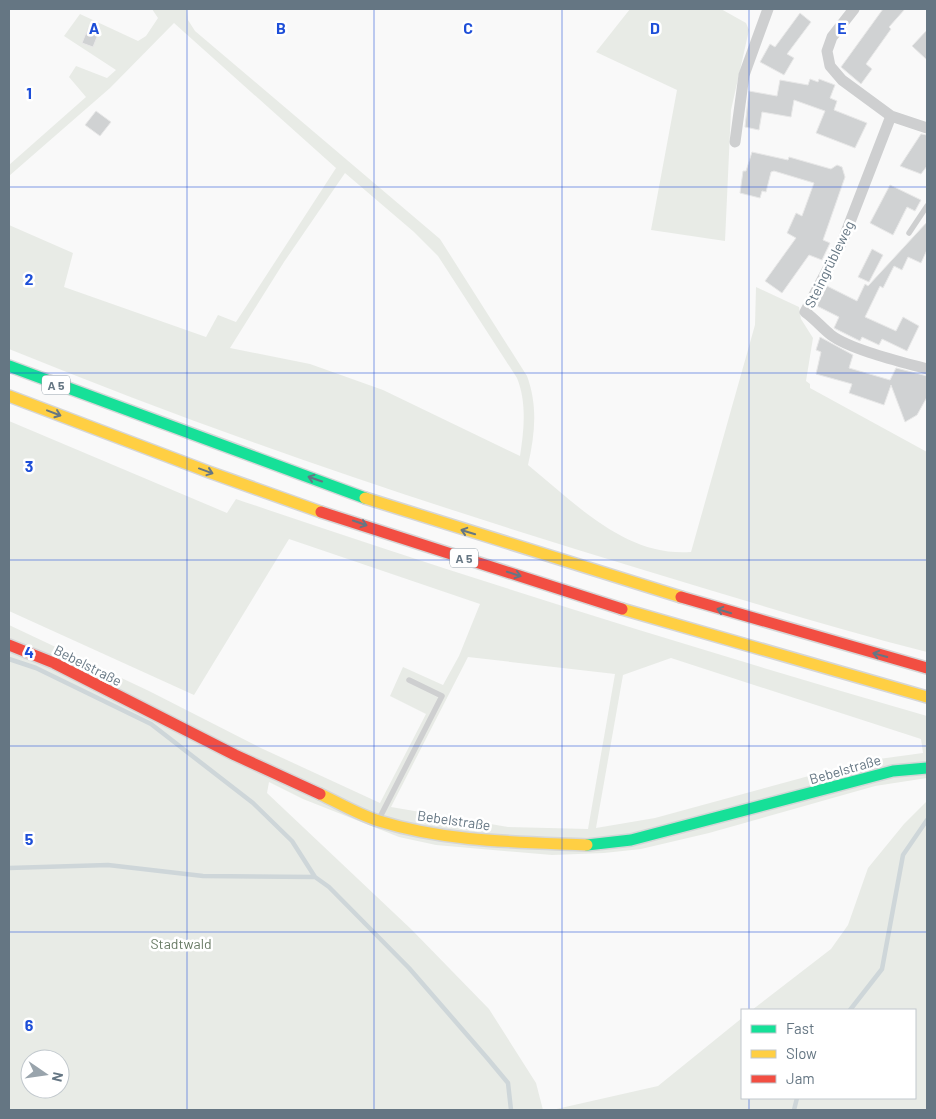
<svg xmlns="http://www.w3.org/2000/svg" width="936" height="1119" font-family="Barlow,sans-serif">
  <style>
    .green { fill: #e8ebe6; fill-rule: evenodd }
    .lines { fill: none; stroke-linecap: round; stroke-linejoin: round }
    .stream { stroke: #ced6d9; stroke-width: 4.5 }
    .building { fill: #d0d2d3; stroke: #e8e8e8 }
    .fast-casing { stroke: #d5d6d7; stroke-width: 14 }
    .slow-casing { stroke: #d5d6d7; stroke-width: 14 }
    .jam-casing { stroke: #d5d6d7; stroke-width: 14 }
    .lane { stroke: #cecfd0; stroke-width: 5.5 }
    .street { stroke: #cecfd0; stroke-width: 11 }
    .fast { stroke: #16e098; stroke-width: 11 }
    .slow { stroke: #ffcf43; stroke-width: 11 }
    .jam { stroke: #f24e42; stroke-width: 11 }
    .oneway { stroke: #657683 }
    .grid { fill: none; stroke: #1d4ed8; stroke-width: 1; stroke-opacity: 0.55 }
    .labels { text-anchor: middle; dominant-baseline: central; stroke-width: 5; stroke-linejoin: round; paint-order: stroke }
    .shield { fill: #fff; stroke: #939fa8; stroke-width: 1 }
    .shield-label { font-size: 12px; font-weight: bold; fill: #657683 }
    .street-label { font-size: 14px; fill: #657683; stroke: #fff }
    .park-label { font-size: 14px; fill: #687a64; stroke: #fff }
    .grid-label { font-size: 16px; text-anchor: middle; font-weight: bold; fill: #1d4ed8; stroke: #fff; stroke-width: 5; stroke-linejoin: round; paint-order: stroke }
  </style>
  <rect width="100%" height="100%" fill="#f9f9f9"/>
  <path class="green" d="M152,9H187L188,20L195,31L440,239L527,376C538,406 535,434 528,465C575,503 625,557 691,552L755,325L756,287L799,307L801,319L813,338L806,381L810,384V388L927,452V652C833,628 740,599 647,571C432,506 217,434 9,349V225L73,253L64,287L206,337L218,315L236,322L336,168L174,23L110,88L9,176V165L86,97L69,77L76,66L107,78L116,70L64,36L80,14L138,41L146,36L158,18ZM345,173L414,232L438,256L517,378C527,403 524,430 520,456L383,390L310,364L230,348L284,262Z
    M630,9H721L746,23L749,30L731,110L725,241L651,230L677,90L596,52Z
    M9,421L227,513L236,499C465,577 695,649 927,716V778L875,786L709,833L641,849L604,853L552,855L436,845L399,837L303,799L269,782L267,793L412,930L489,1009L536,1083L543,1110H9V625L149,691L263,749L380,803L426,714L390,696L403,667L443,685L459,656L480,604L289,539L194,695L9,611ZM468,657L615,674L588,829L508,827L391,807ZM671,658L921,739L923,753L864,761L655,818L596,828L623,675ZM30,1059H60V1089H30Z
    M927,801V1110H552L658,1086L742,1018V1098H915V1010H752L831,949L848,925L868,868L904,824Z"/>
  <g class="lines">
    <path class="stream" d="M9,659L36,668L151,724L253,803L292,841L315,877
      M9,868L108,865L203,876L315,877L329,887L409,968L488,1059L508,1083L511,1110
      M850,1010L882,969L903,855L927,820
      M794,1110L797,1098"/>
  </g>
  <path class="building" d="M883,9H905L889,27L891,29L866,64L872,69L861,84L841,67Z
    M800,13L811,22L787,54L794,58L784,75L760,62L770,44L775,47Z
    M88,28L99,32L93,47L82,43Z
    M927,30V60L912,46Z
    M810,79L818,82L819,79L835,85L830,98L837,101L834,110L867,123L855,148L816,133L825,111L794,100L791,117L762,112L759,130L745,127L749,91L777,96L780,80L808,85Z
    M96,111L111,122L100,136L85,125Z
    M921,134L927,135V166L921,174L900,166Z
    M752,152L788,160L789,157L831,169L837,165L842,167L845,177L823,240L830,243L822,260L809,255L782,293L765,281L796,238L787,233L796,213L802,216L814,183L774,171L771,172L766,192L762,191L760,198L740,193L743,171H746Z
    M890,185L921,200L915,211L907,207L893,235L870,223Z
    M927,222V250L921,263L908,257L902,270L894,266L883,288L880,286L865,317L896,331L903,317L919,326L907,351L882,339L879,345L862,337L860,341L834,328L839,317L817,306L827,286L857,301L865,284L868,286Z
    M872,249L883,255L869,282L858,277Z
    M820,337L853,355L849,368L890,380L896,368L927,376V397L917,415L905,422L891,385L884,405L849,393L852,384L816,374L821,352L816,350Z"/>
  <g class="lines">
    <g class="fast-casing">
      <path id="fast" d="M9,366L365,498
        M587,845L631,840L893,771L927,768"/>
    </g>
    <g class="slow-casing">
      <path id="slow" d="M9,396L209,472L321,512
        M365,498L681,597
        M622,609L927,697
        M320,794C339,803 359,815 379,821C446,842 518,842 587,845"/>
    </g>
    <g class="jam-casing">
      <path id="jam" d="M321,512L622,609
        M681,597L927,668
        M9,645L54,663L235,755L320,794"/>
    </g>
    <path class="lane" d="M909,233L927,206
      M379,819L442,696L409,680"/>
    <path class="street" d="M854,9L832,37L827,51L830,66L842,80L891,116L927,128
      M891,116L843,240L805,312C815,319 822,328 831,335C851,350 902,362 927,369
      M735,142L744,75L768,9"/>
    <use href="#fast" class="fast"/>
    <use href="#slow" class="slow"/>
    <use href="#jam" class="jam"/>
  </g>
  <defs><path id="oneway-shaft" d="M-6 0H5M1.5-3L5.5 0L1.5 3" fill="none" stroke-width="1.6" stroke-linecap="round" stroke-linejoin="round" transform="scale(1.25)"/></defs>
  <g class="oneway">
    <use href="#oneway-shaft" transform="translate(54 413) rotate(21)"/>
    <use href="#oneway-shaft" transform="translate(206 471) rotate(20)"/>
    <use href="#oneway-shaft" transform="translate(315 479) rotate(-161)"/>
    <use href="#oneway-shaft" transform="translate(360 523) rotate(19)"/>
    <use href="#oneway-shaft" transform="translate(468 532) rotate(-163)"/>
    <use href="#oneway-shaft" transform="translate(514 574) rotate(18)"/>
    <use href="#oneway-shaft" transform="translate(724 611) rotate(-163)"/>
    <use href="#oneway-shaft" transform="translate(880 655) rotate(-165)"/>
  </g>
  <path class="grid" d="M187,9V1110M374,9V1110M562,9V1110M749,9V1010M9,187H927M9,373H927M9,560H927M9,746H927M9,932H927M749,1098V1110"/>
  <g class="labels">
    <g class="shield">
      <rect x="42" y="375.5" width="28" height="19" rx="4"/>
      <rect x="450" y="548.5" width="28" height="19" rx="4"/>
    </g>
    <g class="shield-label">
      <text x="56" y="385">A 5</text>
      <text x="464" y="558">A 5</text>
    </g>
    <g class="street-label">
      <text transform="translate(829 264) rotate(-64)">Steingrübleweg</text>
      <text transform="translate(88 665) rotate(27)">Bebelstraße</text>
      <text transform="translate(845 769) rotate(-16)">Bebelstraße</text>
      <text transform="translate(454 820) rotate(8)">Bebelstraße</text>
    </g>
    <g class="park-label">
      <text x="181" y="943">Stadtwald</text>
    </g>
  </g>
  <g class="grid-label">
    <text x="94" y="34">A</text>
    <text x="281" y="34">B</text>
    <text x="468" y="34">C</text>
    <text x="655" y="34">D</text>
    <text x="842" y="34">E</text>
    <text x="29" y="99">1</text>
    <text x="29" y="285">2</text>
    <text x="29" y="472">3</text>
    <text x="29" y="658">4</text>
    <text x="29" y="845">5</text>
    <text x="29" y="1031">6</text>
  </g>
  <rect width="936" height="1119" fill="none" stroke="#657683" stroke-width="20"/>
  <rect x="741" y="1009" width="175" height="90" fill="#ffffff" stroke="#c1c8cd"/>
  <rect x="751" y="1025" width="25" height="8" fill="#16e098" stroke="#c1c8cd"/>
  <text x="786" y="1034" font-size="15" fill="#657683">Fast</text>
  <rect x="751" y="1050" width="25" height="8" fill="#ffcf43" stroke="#c1c8cd"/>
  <text x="786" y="1059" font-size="15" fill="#657683">Slow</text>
  <rect x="751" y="1075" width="25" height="8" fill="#f24e42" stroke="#c1c8cd"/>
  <text x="786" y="1084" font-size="15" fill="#657683">Jam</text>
  <g transform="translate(45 1074) rotate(103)"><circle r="24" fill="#ffffff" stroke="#c1c8cd"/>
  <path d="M0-4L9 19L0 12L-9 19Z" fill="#99a4ac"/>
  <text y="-8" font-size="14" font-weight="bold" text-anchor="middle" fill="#657683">N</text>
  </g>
</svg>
